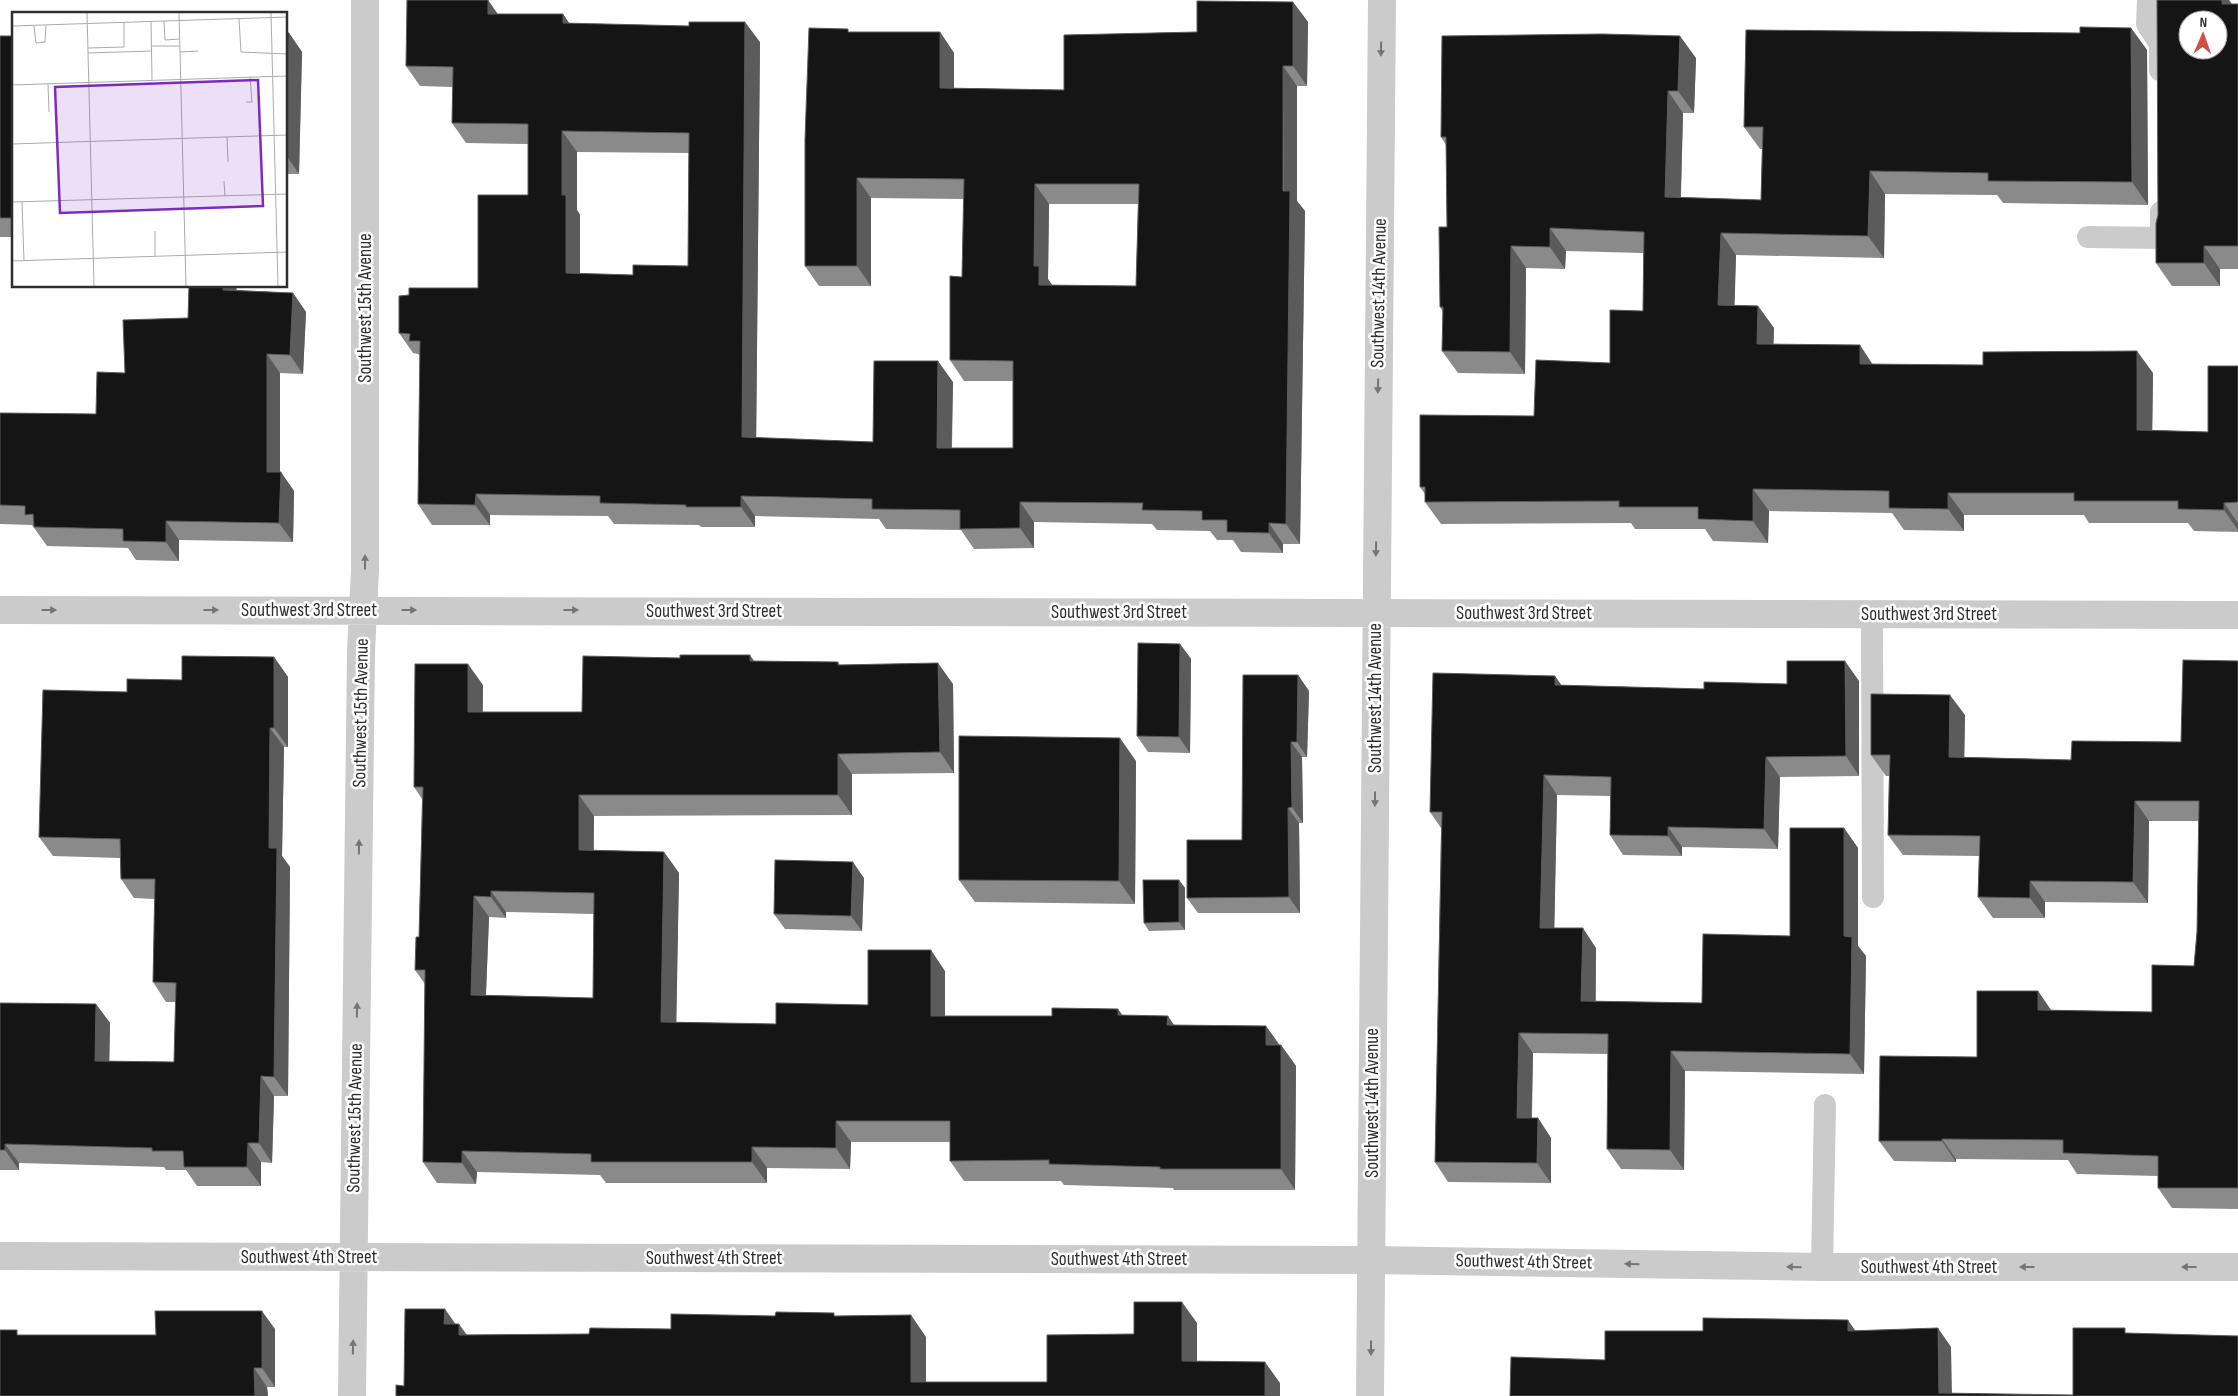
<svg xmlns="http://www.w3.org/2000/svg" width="2238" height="1396" font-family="'Sofia Sans Condensed',sans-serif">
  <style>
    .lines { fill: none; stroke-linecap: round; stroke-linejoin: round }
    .lane { stroke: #cbcbcb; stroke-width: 22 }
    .street { stroke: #cbcbcb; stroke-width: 28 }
    .wall { fill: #8a8a8a; fill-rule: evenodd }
    .shaded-wall { fill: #5b5b5b }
    .building { fill: #151515; stroke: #5b5b5b; fill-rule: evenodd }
    .oneway { fill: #757575 }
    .labels { text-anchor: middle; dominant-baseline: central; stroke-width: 5; stroke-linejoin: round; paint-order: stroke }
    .street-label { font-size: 19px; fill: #2e2e2e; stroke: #fff }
    .inset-road { fill: none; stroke: #ababab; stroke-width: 1 }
    .view { fill: #7b2cbf; fill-opacity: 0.15; stroke: #7b2cbf; stroke-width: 2.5 }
    .inset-edge { fill: none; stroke: #2e2e2e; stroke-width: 2.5 }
  </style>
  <rect width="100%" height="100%" fill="#fff"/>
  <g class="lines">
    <path class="lane" d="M2148,0L2147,24L2160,44V70
      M2088,237L2161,238V212
      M1872,614L1873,897
      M1822,1267L1825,1105"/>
    <path class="street" d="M0,610L2238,615
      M0,1256L1371,1260L1822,1267H2238
      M352,1396L361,651L365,570V0
      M1370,1396L1382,0"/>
  </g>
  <path class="wall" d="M488,0L498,14H563L569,23L760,42L756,438L873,442L953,382L952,448H1013V381H964L950,360L962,277L964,199L871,198V286H819L805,266L851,32H940L954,53V88L1064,90L1197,32L1293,2L1308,22L1307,86H1297V201L1305,211L1300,544H1283V553L1241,552L1233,540H1217L1210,531L1157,530L1152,524L1034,522V548L974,549L961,530L886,529L879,519L755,516V527H701L699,525L614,524L608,516L490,515V525H432L418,504L420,356L418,354L413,353L399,333L409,295L478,288L528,195V144L466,143L452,123L453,87L420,86L406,66ZM577,152L689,153L688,266L633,275L580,274V215L577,210ZM1049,204H1138L1136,286L1052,285L1048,279Z
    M2157,0H2229L2232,4H2238V269H2220V286H2172L2156,263L2158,215Z
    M2131,28L2147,50L2148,205L2003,203L1997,195L1885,194L1884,258L1736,255L1734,305L1758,306L1774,328L1773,344L1873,364L2153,373L2152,430L2208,432L2238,366V532L2194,531L2188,523H2089L2084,515H1964V531L1904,530L1892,513L1769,511L1768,543L1713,541L1705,529H1635L1631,523L1441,524L1425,502V494L1420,487L1534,416L1610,363L1643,311V253L1566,251L1565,269L1526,268L1525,374L1458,373L1442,351L1443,312L1440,307L1447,227L1446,145L1441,137L1696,58L1694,113H1683L1681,197L1761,200L1762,149H1760L1744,127L2080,33Z
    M286,33H289L302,52L299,174H286Z
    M0,36H14V237H0Z
    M189,286H236L237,290L293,293L306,312L303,374L280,373V472L294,491L293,542L179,540V561L136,560L128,548L47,546L32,525L0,524V413L96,414L125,373L188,318Z
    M1180,644L1191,659L1190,753L1148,752L1137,736Z
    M274,657L288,677V747H284L282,856L290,867L288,1096H274L272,1163L261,1162V1186H197L186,1170H166L164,1167L19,1163V1170H0V1003L96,1004L110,1023L109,1061L174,1062L176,1002H166L153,982L155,899L134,898L121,879L120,858L53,856L39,837L127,692L182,680Z
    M754,661L838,662L840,665L953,684L954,773L852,774V815L594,816V850L664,852L679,873L676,1022L776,1024L868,1005L945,971V1016H1052L1118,1009L1122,1015L1174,1025L1266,1026L1279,1045H1281L1296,1066L1295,1190H1174L1173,1188L1064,1185L1061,1181H964L950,1161V1142H851L850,1169L767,1168V1183H606L600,1175L477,1172L476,1184L437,1183L423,1162L425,984L415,970L419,937L422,799L414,787L483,685V712H582ZM506,912L594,914L593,998L486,995L489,917L506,918Z
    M2238,661V1209L2172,1208L2158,1188V1176L2077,1174L2068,1160L1956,1159V1162L1894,1161L1879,1141L1977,1057L2038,991L2051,1010L2152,1012L2194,966L2197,932L2199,821H2149L2148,903L2045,902V918H1993L1978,897L1979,856L1903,855L1888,835L1889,776H1886L1871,755L1965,715L1964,757L2071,760L2181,742Z
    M1298,675L1309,691L1307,757H1302L1303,823H1299L1300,913H1198L1187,898L1242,840Z
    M1555,676L1561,685L1704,689L1859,681V776L1780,777L1778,849L1682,847V856L1623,855L1610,835V796L1557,795L1554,928L1596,948V1001L1702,1003L1790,936L1844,828L1858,848V946L1866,956L1864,1074L1685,1071L1684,1170L1621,1169L1607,1149L1608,1054L1533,1053L1532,1118H1538L1551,1138V1183L1448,1182L1435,1162L1441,828L1430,812Z
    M1136,761L1135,904L975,902L959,880Z
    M864,878L862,931L785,929L774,914Z
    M1179,880L1185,888V930L1149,931L1144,923Z
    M275,1329V1387H267L268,1396H0L20,1335H156Z"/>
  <path class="shaded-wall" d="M488,0L502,21L488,14Z
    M2222,0H2229L2238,13L2222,4Z
    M1293,2L1308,22L1307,86L1293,66Z
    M563,14L577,35L563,23Z
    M745,22L760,42L756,457L742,437Z
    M2131,28L2147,50L2148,205L2132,182Z
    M940,32L954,53V108L940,88Z
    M289,33L302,52L299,174L286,155Z
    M1680,36L1696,58L1694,113L1678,91Z
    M1283,66L1297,86V201L1305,211L1300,544L1286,524Z
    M1668,91L1683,113L1680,219L1665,197Z
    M562,131L577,152V210L580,215V294L566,273L562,195Z
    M1870,171L1885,194L1884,258L1868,236Z
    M857,178L871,198V286L857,266Z
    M1035,184L1049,204L1048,279L1053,286L1039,285L1034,266Z
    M1550,228L1566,251L1565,269L1550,247Z
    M1721,233L1736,255L1734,327L1718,305Z
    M1511,246L1526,268L1525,374L1510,352Z
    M2204,246L2220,269V286L2204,263Z
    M223,286H236L237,309L223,290Z
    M293,293L306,312L303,374L290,355Z
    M1758,306L1774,328L1773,366L1757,344Z
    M1860,345L1875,368L1860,364Z
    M2137,351L2153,373L2152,452L2137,430Z
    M267,354L280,373V491L267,472Z
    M938,361L953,382L951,469L937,448Z
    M281,472L294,491L293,542L279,523Z
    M1753,489L1769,511L1768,543L1753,521Z
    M1948,493L1964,515V531L1948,509Z
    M476,494L490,515V525L475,505Z
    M741,496L755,516V527L741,507Z
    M1020,502L1034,522V548L1020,528Z
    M2224,503L2238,523V530L2224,510Z
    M166,521L179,540V561L166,542Z
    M1269,523L1283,544V553L1269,533Z
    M1180,644L1191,659L1190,753L1179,737Z
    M750,655L764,676L750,661Z
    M274,657L288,677V747L274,728Z
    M1845,661L1859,681V776L1846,756Z
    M938,663L953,684L954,773L940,752Z
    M468,664L483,685L482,732L468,712Z
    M1298,675L1309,691L1307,757L1297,742Z
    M1555,676L1569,696L1555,685Z
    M1950,695L1965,715L1964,777L1949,757Z
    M270,728L284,747L282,856L290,867L288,1096L274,1077L269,848Z
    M1120,738L1136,761L1135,904L1119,881Z
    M1291,742L1302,757L1303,823L1292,807Z
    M838,754L852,774V815L838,795Z
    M1766,757L1780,777L1778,849L1764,829Z
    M1544,775L1557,795L1554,948L1540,928Z
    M579,795L594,816L593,871L579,850Z
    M2135,801L2149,821L2148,903L2133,882Z
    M1288,808L1299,823L1300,913L1289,897Z
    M1668,827L1682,847V856L1668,836Z
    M1844,828L1858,848V946L1866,956L1864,1074L1850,1054L1844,936Z
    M664,852L679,873L676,1043L661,1022Z
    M853,862L864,878L862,931L851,916Z
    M1179,880L1185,888V930L1179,922Z
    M2030,881L2045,902V918L2030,898Z
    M491,891L506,912V918L491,897Z
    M474,896L489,917L485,1016L471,995Z
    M1583,928L1596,948L1595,1021L1581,1001Z
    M931,950L945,971V1037L931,1016Z
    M2038,991L2052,1012L2038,1010Z
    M96,1004L110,1023L109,1081L95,1061Z
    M1118,1009L1133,1030L1118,1015Z
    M1168,1016L1182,1037L1167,1025Z
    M1266,1026L1281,1047L1266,1045Z
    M1519,1033L1533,1053L1531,1138L1517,1118Z
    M1281,1045L1296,1066L1295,1190L1281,1169Z
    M1671,1051L1685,1071L1684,1170L1670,1150Z
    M261,1076L274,1096L272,1163L259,1143Z
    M1538,1118L1551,1138V1183L1537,1163Z
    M836,1121L851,1142L850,1169L836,1148Z
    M1942,1139L1956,1159V1162L1942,1141Z
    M248,1143L261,1162V1186L247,1167Z
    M5,1144L19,1163V1170L5,1150Z
    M752,1147L767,1168V1183L752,1162Z
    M462,1151L477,1172L476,1184L462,1163Z
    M1182,1302L1197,1323V1382L1182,1361Z
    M445,1309L459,1329V1324L474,1345V1356L444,1324Z
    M262,1311L275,1329V1387L262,1368Z
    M911,1315L926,1337V1396L911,1382Z
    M1848,1320L1861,1339L1848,1331Z
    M1938,1328L1951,1347L1952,1396L1939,1393Z
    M1265,1362L1280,1383V1396H1265Z
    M254,1368L267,1387L268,1396H255Z"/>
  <path class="building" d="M407,0H488V14H563V23L689,26V22H745L742,437L873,442L874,361H938L937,448H1013V361L950,360V276L962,277L964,179L857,178V266H805V139L809,28L848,29V32H940V88L1064,90V35L1197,32V1L1293,2V66H1283V191H1290L1286,524L1269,523V533L1227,532V520H1202V511L1142,510L1143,503L1020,502V528L960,529V510L872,509V499L741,496V507H686V505L600,503V496L476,494L475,505L418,504L420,341H409L410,334L399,333V296L409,295V288H478V195H528V124L452,123L453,67L406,66ZM562,131L689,133L688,266L633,265V275L566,273V195H562ZM1035,184H1139L1136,286L1039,285V266H1034Z
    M2157,0H2222V4H2238V246H2204V263H2156V223L2158,215ZM2188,20H2218V50H2188Z
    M2080,27L2131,28L2132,182L1988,181V173L1870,171L1868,236L1721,233L1718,305L1758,306L1757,344L1860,345V364L1983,365V352L2137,351V430L2208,432V366H2238V502L2224,503V510L2178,509V501H2074V493H1948V509L1889,508V491L1753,489V521L1698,519V507H1619V501L1425,502V487H1420V415L1534,416L1536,360L1610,363V310L1643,311L1644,232L1550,228V247L1511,246L1510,352L1442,351L1443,307H1440L1439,227H1447L1446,137H1441L1442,36L1602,34L1680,36L1678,91H1668L1665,197L1761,200L1763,127H1744L1746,30L2080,33Z
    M286,33H289L286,151Z
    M0,36H14V218H0Z
    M189,286H223V290L293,293L290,355L267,354V472H281L279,523L166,521V542L123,541V529L34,527L33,514L25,515V506L0,505V413L96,414L97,372L125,373L123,320L188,318Z
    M1138,643L1180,644L1179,737L1137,736Z
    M680,655H750V661L838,662V665L938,663L940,752L838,754V795H579V850L664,852L661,1022L776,1024V1003L868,1005V950H931V1016H1052V1008L1118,1009V1015L1168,1016L1167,1025L1266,1026V1045H1281V1169H1160V1167L1049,1164V1160L950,1161V1121H836V1148L752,1147V1162H591V1154L462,1151V1163L423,1162L425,970H415L416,937H419L423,787H414L415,664H468V712H582L583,656L680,658ZM491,891L594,893L593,998L471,995L474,896L491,897Z
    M182,656L274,657V728H270L269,848H277L274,1077L261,1076L259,1143H248L247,1167H184L183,1151H152V1148L5,1144V1150H0V1003L96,1004L95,1061L174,1062L176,983L153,982L155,879H121L120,839L39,837L43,690L127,692V679L182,680Z
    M2183,660L2238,661V1188H2158V1156L2063,1153V1140L1942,1139V1141H1879L1880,1056L1977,1057V991H2038V1010L2152,1012V965L2194,966L2197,932L2199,801H2135L2133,882L2030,881V898L1978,897L1980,836L1888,835L1890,755H1871V694L1950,695L1949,757L2071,760L2072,741L2181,742Z
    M1787,661H1845L1846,756L1766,757L1764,829L1668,827V836L1610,835L1611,777L1544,775L1540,928H1583L1581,1001L1702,1003L1703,934L1790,936V828H1844V936L1852,937L1850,1054L1671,1051L1670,1150L1607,1149L1608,1034L1519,1033L1517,1118H1538L1537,1163L1435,1162L1442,812H1430L1433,673L1555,676V685L1704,689V682L1787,684Z
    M1243,675H1298L1297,742H1291L1292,807L1288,808L1289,897L1187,898V840H1242Z
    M959,736L1120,738L1119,881L959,880Z
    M775,860L853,862L851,916L774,914Z
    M1143,880H1179V922L1144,923Z
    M1134,1302H1182V1361L1265,1362V1396H396V1385L404,1386L405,1309H445L444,1324H459V1335L589,1334L590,1328L671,1329V1314L775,1316L776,1312L834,1313V1316L911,1315V1382H1047V1335L1134,1334Z
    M155,1311H262V1368H254L255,1396H0V1330H17V1335H156Z
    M1703,1318L1848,1320V1331L1938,1328L1939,1393L2073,1395V1328H2125V1333L2238,1336V1396H1510L1511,1357L1605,1360V1331H1703Z"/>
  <defs><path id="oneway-solid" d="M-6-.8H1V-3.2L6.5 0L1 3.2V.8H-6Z" transform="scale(1.25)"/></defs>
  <g class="oneway">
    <use href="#oneway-solid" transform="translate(1381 49) rotate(91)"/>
    <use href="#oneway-solid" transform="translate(1378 386) rotate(91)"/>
    <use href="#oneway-solid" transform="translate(1376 549) rotate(91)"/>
    <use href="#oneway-solid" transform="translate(365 562) rotate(-90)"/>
    <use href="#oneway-solid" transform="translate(49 610)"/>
    <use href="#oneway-solid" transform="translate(211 610)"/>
    <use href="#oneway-solid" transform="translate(409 610)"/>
    <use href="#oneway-solid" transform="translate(571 610)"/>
    <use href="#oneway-solid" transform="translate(1375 799) rotate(90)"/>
    <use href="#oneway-solid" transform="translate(359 847) rotate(-89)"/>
    <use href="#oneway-solid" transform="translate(357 1010) rotate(-89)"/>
    <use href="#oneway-solid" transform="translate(1632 1264) rotate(-179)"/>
    <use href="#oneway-solid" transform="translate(1794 1267) rotate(-179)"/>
    <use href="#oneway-solid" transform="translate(2027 1267) rotate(-180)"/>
    <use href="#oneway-solid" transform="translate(2189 1267) rotate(-180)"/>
    <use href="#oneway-solid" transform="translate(353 1347) rotate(-89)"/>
    <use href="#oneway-solid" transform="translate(1371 1348) rotate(90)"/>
  </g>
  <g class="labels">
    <g class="street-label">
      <text transform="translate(1379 293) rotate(-89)">Southwest 14th Avenue</text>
      <text transform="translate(365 308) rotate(-90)">Southwest 15th Avenue</text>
      <text x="309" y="610">Southwest 3rd Street</text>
      <text x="714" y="611">Southwest 3rd Street</text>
      <text x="1119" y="612">Southwest 3rd Street</text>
      <text x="1524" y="613">Southwest 3rd Street</text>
      <text x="1929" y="614">Southwest 3rd Street</text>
      <text transform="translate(1375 698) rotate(-90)">Southwest 14th Avenue</text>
      <text transform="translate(361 713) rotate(-89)">Southwest 15th Avenue</text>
      <text transform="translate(1372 1103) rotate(-90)">Southwest 14th Avenue</text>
      <text transform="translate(355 1118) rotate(-89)">Southwest 15th Avenue</text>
      <text x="309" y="1257">Southwest 4th Street</text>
      <text x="714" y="1258">Southwest 4th Street</text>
      <text x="1119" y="1259">Southwest 4th Street</text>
      <text transform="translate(1524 1262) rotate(1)">Southwest 4th Street</text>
      <text x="1929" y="1267">Southwest 4th Street</text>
    </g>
  </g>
  <g transform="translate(12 12)">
    <rect width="275" height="275" fill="#fff"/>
    <path class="inset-road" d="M75,1L82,274M167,1L174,274M259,1L266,274M227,7L229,40L275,42M139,9L140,68M152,9L153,28L168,27M0,14L275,5M22,14L24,31L33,30L34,13M140,34H168M76,36L112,35V10M168,40L186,39M76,41L140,39M36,72L37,100M0,73L275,64M234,90H240L238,65M215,125L216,150M0,132L275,123M212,169L213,184M0,190L275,182M10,190L12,249M143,244V219M0,249L275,240"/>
    <path class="view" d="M246,68L251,194L48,201L43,75Z"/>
    <rect width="275" height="275" class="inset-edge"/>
  </g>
  <g transform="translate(2203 35) rotate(2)"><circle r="24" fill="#ffffff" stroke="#ababab"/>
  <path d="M0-4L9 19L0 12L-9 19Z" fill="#d05046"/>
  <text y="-8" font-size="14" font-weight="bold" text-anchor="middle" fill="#2e2e2e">N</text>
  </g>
</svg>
